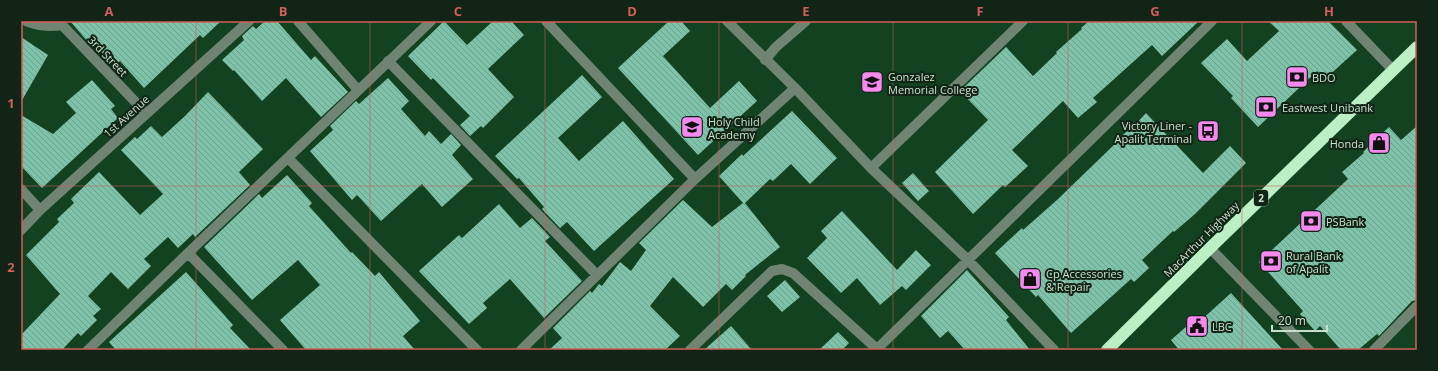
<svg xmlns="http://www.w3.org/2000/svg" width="1438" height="371" font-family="'Open Sans',sans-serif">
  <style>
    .building { fill: url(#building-back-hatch) }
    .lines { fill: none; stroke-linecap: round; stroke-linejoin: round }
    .minor { stroke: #708473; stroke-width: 10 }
    .highway { stroke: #bcefc4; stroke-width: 12 }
    .grid { fill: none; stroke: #d25f59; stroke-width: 1; stroke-opacity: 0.55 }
    .labels { text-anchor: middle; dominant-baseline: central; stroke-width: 4; stroke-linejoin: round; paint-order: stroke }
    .shield { fill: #112415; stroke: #91a894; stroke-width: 1 }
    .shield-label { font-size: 10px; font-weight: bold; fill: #c8e0cb }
    .street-label { font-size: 11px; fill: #c8e0cb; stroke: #112415 }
    .poi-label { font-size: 11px; fill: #c8e0cb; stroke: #112415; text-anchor: start }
    .neatline { fill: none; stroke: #d25f59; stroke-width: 1.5 }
    .grid-label { font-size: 13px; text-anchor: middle; font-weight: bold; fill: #d25f59 }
  </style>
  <defs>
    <pattern id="building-back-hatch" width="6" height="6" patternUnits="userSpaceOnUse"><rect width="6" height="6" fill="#7ec2aa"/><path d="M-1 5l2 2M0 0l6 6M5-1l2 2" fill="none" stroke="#6ea28f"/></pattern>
  </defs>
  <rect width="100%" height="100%" fill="#134220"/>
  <path class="building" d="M70,21H221L203,38L200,35L144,88L120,61L114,66L91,40L88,42Z
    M265,21H277L311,60L315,56L348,92L321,117L286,78L262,101L234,70L233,71L222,60L244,40L242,36L253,26L256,29Z
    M444,21L467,45L493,21H511L524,35L488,69L514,97L483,128L481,126L470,136L460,125L470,116L433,78L431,80L408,56Z
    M669,21H681L690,31L663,56L710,108L739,81L757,101L698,155L618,68Z
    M1089,21H1199L1162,56L1152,45L1093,98L1097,102L1078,118L1063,101L1012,150L1028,166L1005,187L1003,185L973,214L935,172L988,120L960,91L1006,47L1033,76L1057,53L1056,52L1082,29L1081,28Z
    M1268,21H1328L1357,50L1325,79L1317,71L1258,127L1231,98L1233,96L1201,63L1227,39L1247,61L1279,31Z
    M21,37L48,55L21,102Z
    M582,75L602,97L558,138L579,161L623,121L674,179L594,251L567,222L560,228L542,209L544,207L519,178L517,179L495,156Z
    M388,78L409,101L401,109L425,136L429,131L441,144L451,134L461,145L452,155L473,179L442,207L422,184L381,221L357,195L352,200L310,151L333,130L330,126L356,101L359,104Z
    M92,80L115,106L111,109L118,118L42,188L21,166V115L53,134L76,113L66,102Z
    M208,92L263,149L239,172L250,185L195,237L193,234L178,248L168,237L144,259L151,266L128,289L111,272L88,296L101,309L93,316L97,320L81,336L78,333L62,350H21V335L60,294L26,255L59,222L57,219L74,203L71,199L99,172L140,215L163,194L121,150L135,137L137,139L151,126L162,137L185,116Z
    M792,111L837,158L810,184L791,164L773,181L770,179L745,203L780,247L745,275L746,276L732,290L726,284L703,307L673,277L650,306L680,336L665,350H549L562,338L553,328L590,291L592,293L599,284L602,286L620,262L631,271L646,250L639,243L683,200L712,227L743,203L719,176L742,154L743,156Z
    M1146,113L1203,173L1230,146L1246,163L1195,214L1174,232L1173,231L1142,260L1149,268L1134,282L1131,279L1071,333L1038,295L1036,297L995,253L1022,228L1023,230L1057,200L1119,140V139L1132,126L1133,127Z
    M1417,126V300L1412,301L1379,336L1377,334L1358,350H1341L1320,326L1315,331L1300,314L1303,311L1259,262L1348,179L1342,172L1364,153L1363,152L1389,127L1401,140Z
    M913,173L929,191L918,201L902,183Z
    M287,175L312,203L309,206L351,253L352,252L375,276L379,272L420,321L403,336L415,350H306L280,320L320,285L298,260L252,300L204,247L259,194L262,198Z
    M499,204L520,228L532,218L550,237L545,241L582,281L544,318L510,279L483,303L487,308L469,324L419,271L459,235L462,238Z
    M842,211L897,270L916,250L931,265L906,290L902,286L880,305L857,278L841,293L807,258L827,238L821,231Z
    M967,270L1009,317L1006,320L1030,350H965L948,331L940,338L921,316Z
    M186,272L233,325L230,328L251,350H116L109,342Z
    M785,280L800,297L782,312L767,296Z
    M1231,293L1283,350H1179L1171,340L1196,318L1199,322Z
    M731,326L752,350H704Z
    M838,332L849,343L842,350H819Z"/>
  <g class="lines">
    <path class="minor" d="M26,21C39,26 48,27 62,25L146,113
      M298,21L358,90
      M546,21L695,179
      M727,21L795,88L871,168L967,259L1054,350
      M1346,21L1393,70
      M765,60L776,47L806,21
      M388,61L597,275
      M288,158L477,350
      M871,168L1023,21
      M21,189L40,210
      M21,230L40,210L249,21
      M1210,248L1309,350
      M188,253L283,350
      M88,350L188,253L431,21
      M521,350L695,179L795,88
      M690,350L772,271L782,269L793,273L877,349
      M876,350L1212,21
      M1374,350L1417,306"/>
    <path class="highway" d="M1107,350L1210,248L1417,47"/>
  </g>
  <path class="grid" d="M196,21V350M370,21V350M545,21V350M719,21V350M893,21V350M1068,21V350M1242,21V350M21,186H1417"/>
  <defs>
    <g id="bank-square" transform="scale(1.15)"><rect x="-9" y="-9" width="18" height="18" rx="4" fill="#f589ee" stroke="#112415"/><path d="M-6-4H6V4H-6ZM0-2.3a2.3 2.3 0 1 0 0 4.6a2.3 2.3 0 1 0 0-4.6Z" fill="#111"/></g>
    <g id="university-square" transform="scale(1.15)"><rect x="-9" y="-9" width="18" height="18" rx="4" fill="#f589ee" stroke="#112415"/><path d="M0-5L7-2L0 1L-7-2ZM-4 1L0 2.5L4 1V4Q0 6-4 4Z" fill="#111"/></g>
    <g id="school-square" transform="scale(1.15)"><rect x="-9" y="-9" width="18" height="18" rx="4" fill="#f589ee" stroke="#112415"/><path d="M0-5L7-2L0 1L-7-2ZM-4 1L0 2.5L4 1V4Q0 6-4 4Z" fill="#111"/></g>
    <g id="bus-square" transform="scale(1.15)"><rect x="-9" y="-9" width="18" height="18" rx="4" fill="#f589ee" stroke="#112415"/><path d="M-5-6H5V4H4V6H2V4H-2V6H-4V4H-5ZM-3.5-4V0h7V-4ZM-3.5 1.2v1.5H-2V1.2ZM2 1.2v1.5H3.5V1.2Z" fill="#111"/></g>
    <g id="shop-square" transform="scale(1.15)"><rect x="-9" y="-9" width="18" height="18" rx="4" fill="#f589ee" stroke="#112415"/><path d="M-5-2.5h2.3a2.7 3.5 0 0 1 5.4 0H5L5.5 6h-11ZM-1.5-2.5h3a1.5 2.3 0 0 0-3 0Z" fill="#111"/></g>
    <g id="civic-square" transform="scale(1.15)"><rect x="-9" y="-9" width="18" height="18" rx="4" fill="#f589ee" stroke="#112415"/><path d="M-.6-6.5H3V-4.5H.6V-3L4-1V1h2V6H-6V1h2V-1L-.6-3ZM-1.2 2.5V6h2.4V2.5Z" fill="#111"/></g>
  </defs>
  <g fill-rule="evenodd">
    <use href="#bank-square" x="1297" y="77"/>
    <use href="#university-square" x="872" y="82"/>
    <use href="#bank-square" x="1266" y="107"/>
    <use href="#school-square" x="692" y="127"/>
    <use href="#bus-square" x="1208" y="131"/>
    <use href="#shop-square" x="1379" y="143"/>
    <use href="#bank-square" x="1311" y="221"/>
    <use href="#bank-square" x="1271" y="261"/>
    <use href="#shop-square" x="1030" y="279"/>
    <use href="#civic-square" x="1197" y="326"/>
  </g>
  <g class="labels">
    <rect class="shield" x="1254" y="190" width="14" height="16" rx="3"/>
    <g class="shield-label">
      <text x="1261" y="198">2</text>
    </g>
    <g class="street-label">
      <text transform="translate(108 56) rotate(46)">3rd Street</text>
      <text transform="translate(126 116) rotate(-42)">1st Avenue</text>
      <text transform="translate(1201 239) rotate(-45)">MacArthur Highway</text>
    </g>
    <g class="poi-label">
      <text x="888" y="76">Gonzalez<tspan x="888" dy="13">Memorial College</tspan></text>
      <text x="1312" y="77">BDO</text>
      <text x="1282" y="107">Eastwest Unibank</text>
      <text x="708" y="121">Holy Child<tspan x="708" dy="13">Academy</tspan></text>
      <text x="1192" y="125" text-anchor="end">Victory Liner -<tspan x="1192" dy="13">Apalit Terminal</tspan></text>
      <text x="1364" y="143" text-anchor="end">Honda</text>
      <text x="1326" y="221">PSBank</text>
      <text x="1286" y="255">Rural Bank<tspan x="1286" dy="13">of Apalit</tspan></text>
      <text x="1046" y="273">Cp Accessories<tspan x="1046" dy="13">&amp; Repair</tspan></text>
      <text x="1212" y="326">LBC</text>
    </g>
  </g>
  <rect width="1438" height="371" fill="none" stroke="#112415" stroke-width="44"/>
  <path d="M1272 325v6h55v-6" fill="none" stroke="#c8e0cb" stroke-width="2"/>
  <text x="1278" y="325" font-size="12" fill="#c8e0cb" stroke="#112415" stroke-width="3" paint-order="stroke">20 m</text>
  <rect x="22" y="22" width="1394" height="327" class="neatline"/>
  <g class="grid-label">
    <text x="109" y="16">A</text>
    <text x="283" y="16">B</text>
    <text x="458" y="16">C</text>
    <text x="632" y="16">D</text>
    <text x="806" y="16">E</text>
    <text x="980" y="16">F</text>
    <text x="1155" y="16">G</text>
    <text x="1329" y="16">H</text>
    <text x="11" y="108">1</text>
    <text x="11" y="272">2</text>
  </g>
</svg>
